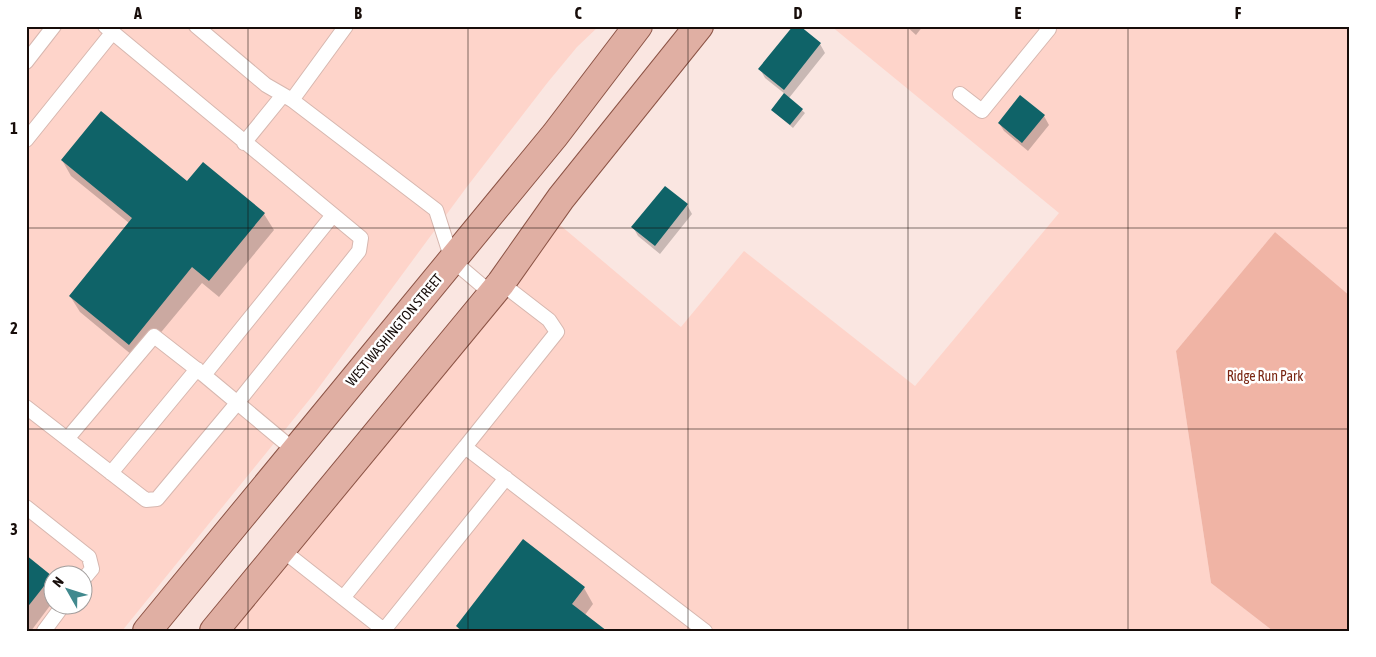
<svg xmlns="http://www.w3.org/2000/svg" width="1376" height="657" font-family="'Asap Condensed',sans-serif">
  <style>
    .built { fill: #fed4ca; fill-rule: evenodd }
    .green { fill: #f0b4a5 }
    .shadow { fill: #0003 }
    .building { fill: #0f6368 }
    .lines { fill: none; stroke-linecap: round; stroke-linejoin: round }
    .lane-casing { stroke: #d7b7af; stroke-width: 16 }
    .primary-casing { stroke: #8c5446; stroke-width: 30 }
    .lane { stroke: #fff; stroke-width: 14 }
    .primary { stroke: #e0afa3; stroke-width: 28 }
    .grid { fill: none; stroke: #170d0a; stroke-width: 1; stroke-opacity: 0.55 }
    .labels { text-anchor: middle; dominant-baseline: central; stroke-width: 5; stroke-linejoin: round; paint-order: stroke }
    .street-label { font-size: 14px; fill: #170d0a; stroke: #fff }
    .park-label { font-size: 14px; fill: #7a2612; stroke: #fff }
    .neatline { fill: none; stroke: #170d0a; stroke-width: 2 }
    .grid-label { font-size: 16px; text-anchor: middle; font-weight: bold; fill: #170d0a }
  </style>
  <rect width="100%" height="100%" fill="#fae6e1"/>
  <path class="built" d="M26,26H599L577,47L548,82L466,188L314,394L122,631H26ZM52,574H82V604H52Z
    M831,26H1350V296L1275,232L1176,351L1211,583L1273,631H225L554,220L681,327L744,251L915,386L1059,213Z"/>
  <path class="green" d="M1275,232L1350,296V631H1273L1211,583L1176,351Z"/>
  <path class="shadow" d="M798,26L820,44L825,53L789,98L805,113L793,128L772,110L785,94L765,78L760,69Z
    M906,26H923L916,35Z
    M1044,116L1049,125L1028,151L1004,131L999,123Z
    M62,160L187,183L203,164L264,214L274,230L219,297L202,283L138,360L80,312L70,296L129,223L71,176Z
    M665,187L687,205L692,214L660,254L638,236L633,227Z
    M26,557L52,579V603L31,631H26Z
    M584,588L593,604L585,615L605,631H460L457,626Z"/>
  <path class="building" d="M793,26H800L821,43L784,90L758,69Z
    M784,93L803,109L790,125L771,110Z
    M1020,95L1045,115L1022,143L998,123Z
    M101,111L187,181L203,162L265,213L209,281L192,267L129,345L69,296L132,218L61,160Z
    M665,186L688,204L655,246L631,227Z
    M523,539L585,587L572,604L607,631H462L456,626Z
    M26,555L52,576L26,609Z"/>
  <g class="lines">
    <g class="lane-casing">
      <path id="lane" d="M196,26L266,85L292,100L436,210L452,260L492,294
        M26,62L54,26
        M960,94L982,111L1049,29L1046,26
        M292,100L346,26
        M26,140L112,33
        M244,143L283,95
        M501,283L549,320L557,332L465,447L705,631
        M204,375L295,451
        M26,407L146,500L157,499L238,402L359,251L361,238L105,26
        M67,439L154,336L204,375L333,215
        M111,473L197,369
        M26,507L89,557L92,569L82,581
        M281,549L385,631
        M343,598L465,447
        M384,630L506,478
        M44,631L64,604"/>
    </g>
    <g class="primary-casing">
      <path id="primary" d="M147,631L555,135L638,26
        M214,631L501,283L561,198L699,26"/>
    </g>
    <use href="#lane" class="lane"/>
    <use href="#primary" class="primary"/>
  </g>
  <path class="grid" d="M248,26V631M468,26V631M688,26V631M908,26V631M1128,26V631M26,228H1350M26,429H1350"/>
  <g class="labels">
    <g class="street-label">
      <text transform="translate(394 330) rotate(-50)">WEST WASHINGTON STREET</text>
    </g>
    <g class="park-label">
      <text x="1265" y="376">Ridge Run Park</text>
    </g>
  </g>
  <rect width="1376" height="657" fill="none" stroke="#ffffff" stroke-width="55"/>
  <g transform="translate(68 590) rotate(309)"><circle r="24" fill="#ffffff" stroke="#a29e9d"/>
  <path d="M0-4L9 19L0 12L-9 19Z" fill="#41898e"/>
  <text y="-8" font-size="14" font-weight="bold" text-anchor="middle" fill="#170d0a">N</text>
  </g>
  <rect x="28" y="28" width="1320" height="602" class="neatline"/>
  <g class="grid-label">
    <text x="138" y="19">A</text>
    <text x="358" y="19">B</text>
    <text x="578" y="19">C</text>
    <text x="798" y="19">D</text>
    <text x="1018" y="19">E</text>
    <text x="1238" y="19">F</text>
    <text x="14" y="134">1</text>
    <text x="14" y="334">2</text>
    <text x="14" y="535">3</text>
  </g>
</svg>
